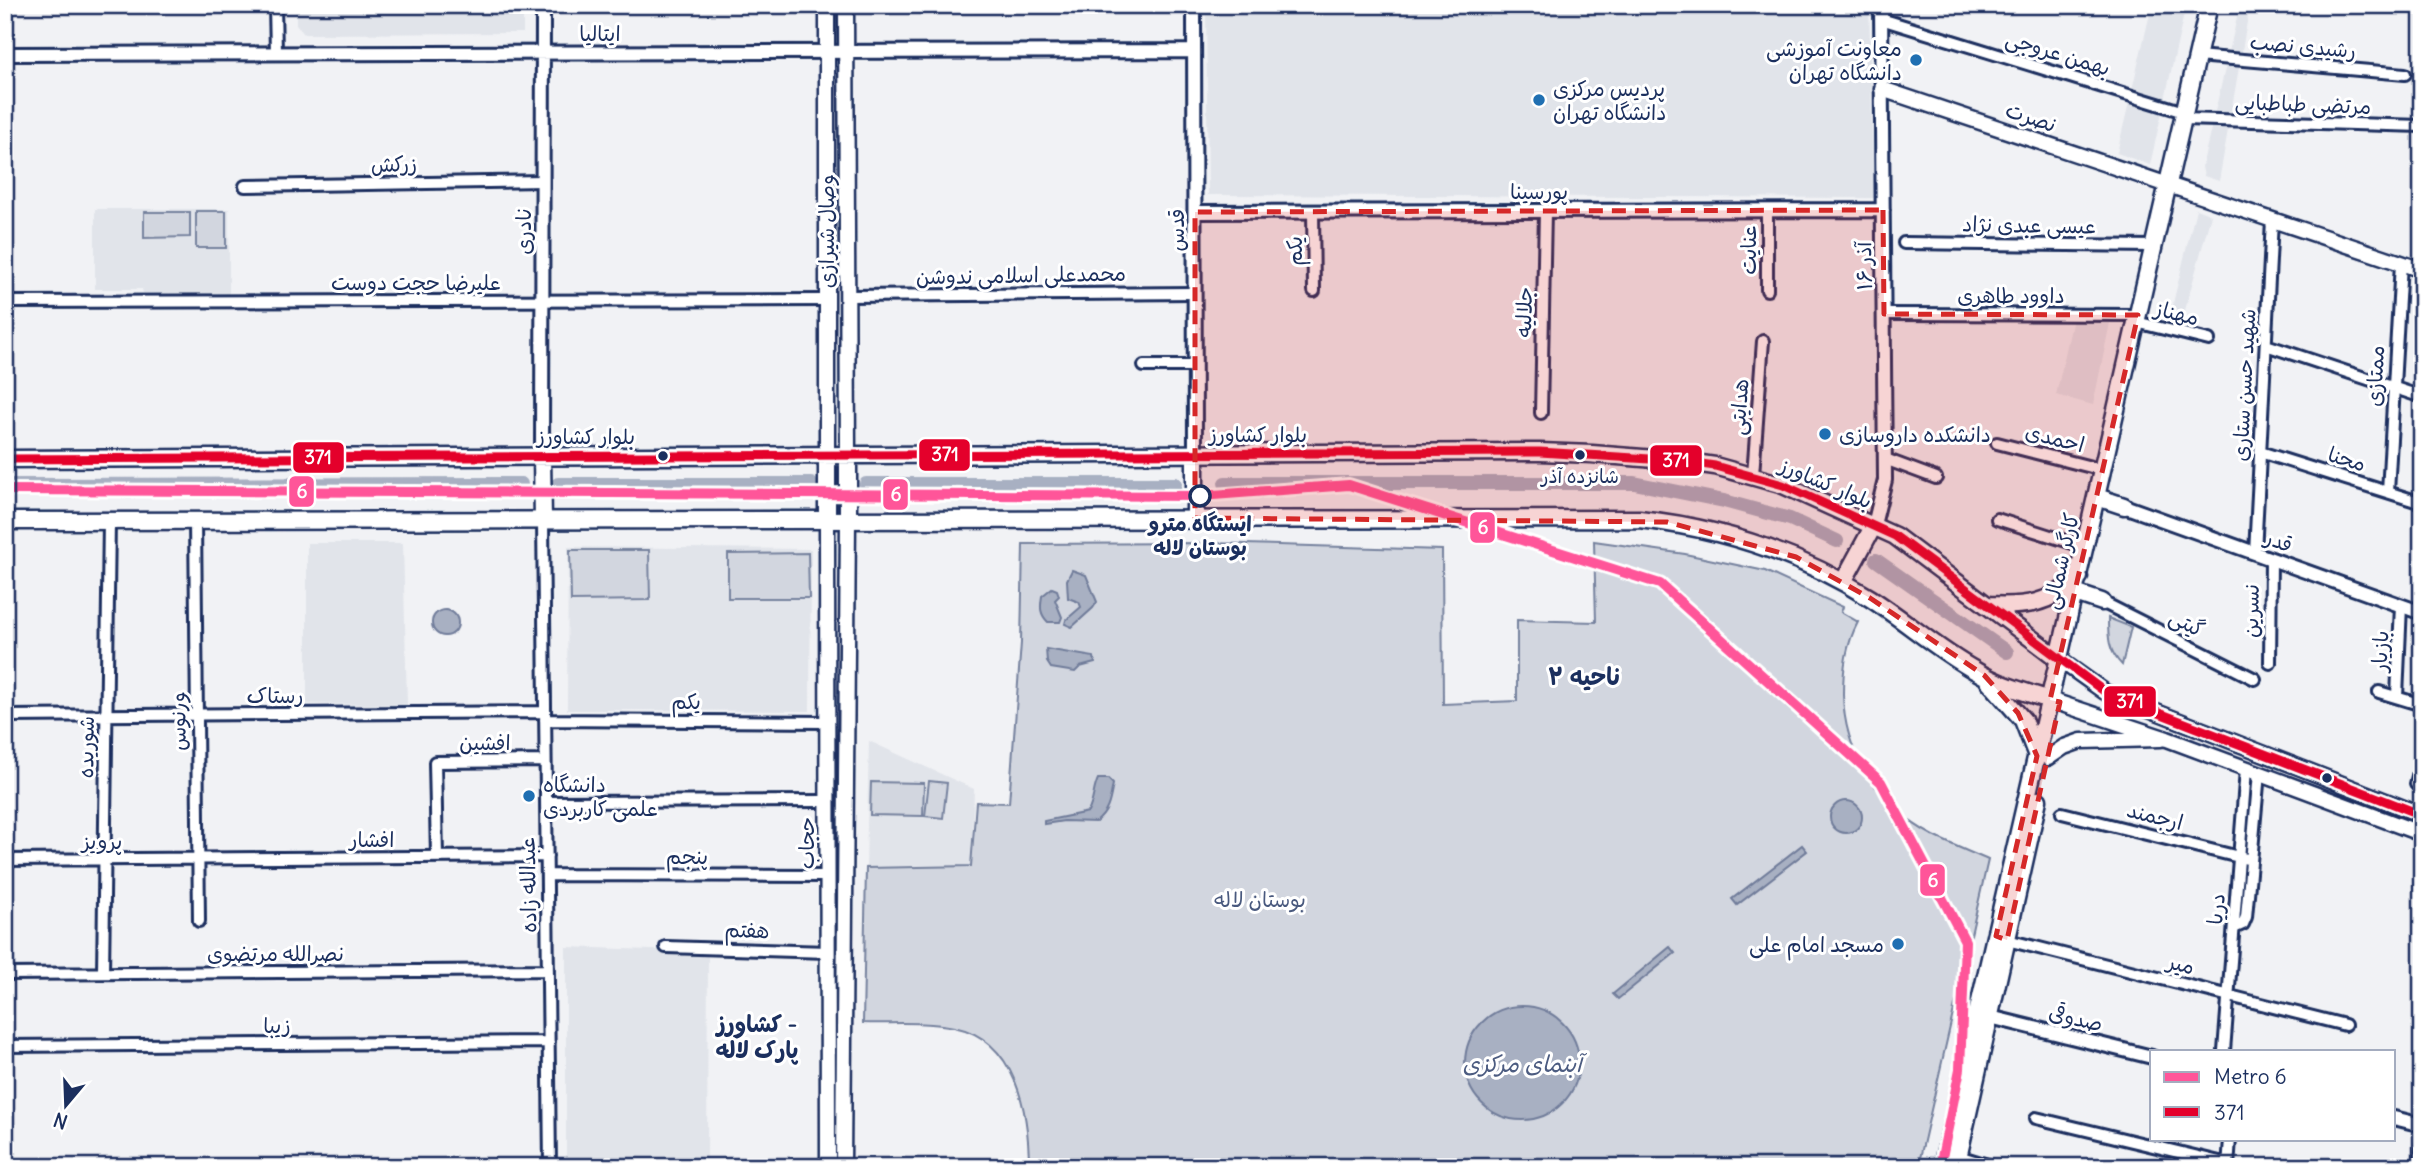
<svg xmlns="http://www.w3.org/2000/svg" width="2427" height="1172" font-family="Delius,'Playpen Sans Arabic',sans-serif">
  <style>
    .built { fill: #e1e4ea }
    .green { fill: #d2d6df; stroke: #76829e; stroke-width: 2 }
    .water { fill: #a8b0c2; stroke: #707c9a; stroke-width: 2 }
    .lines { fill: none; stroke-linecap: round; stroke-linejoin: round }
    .canal { stroke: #a8b0c2; stroke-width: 14 }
    .minor-casing { stroke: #1b2f5e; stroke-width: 16 }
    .tertiary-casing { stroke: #1b2f5e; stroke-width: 18 }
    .secondary-casing { stroke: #1b2f5e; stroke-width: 19 }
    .primary-casing { stroke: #1b2f5e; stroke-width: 21 }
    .minor { stroke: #fff; stroke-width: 10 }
    .tertiary { stroke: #fff; stroke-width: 12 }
    .secondary { stroke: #fff; stroke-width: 14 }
    .primary { stroke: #fff; stroke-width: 16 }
    .bus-1-casing { stroke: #fff; stroke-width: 14 }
    .bus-1 { stroke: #e4002b; stroke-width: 9 }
    .metro-1-casing { stroke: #fff; stroke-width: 16 }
    .metro-1 { stroke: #f59; stroke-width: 10 }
    .marked { fill: #d62828; fill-opacity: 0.2; stroke: #d62828; stroke-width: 5; stroke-dasharray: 14 9; stroke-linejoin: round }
    .poi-dot { fill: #1f6fb2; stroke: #fff; stroke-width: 2.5 }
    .bus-dot { fill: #1b2f5e; stroke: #fff; stroke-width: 2.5 }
    .stop-dot { fill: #fff; stroke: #1b2f5e; stroke-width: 3.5 }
    .labels { text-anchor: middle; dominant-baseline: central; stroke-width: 6; stroke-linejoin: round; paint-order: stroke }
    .bus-label { font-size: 19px; fill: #1b2f5e; stroke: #fff }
    .street-label { font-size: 21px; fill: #1b2f5e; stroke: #fff }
    .poi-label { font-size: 21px; fill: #1b2f5e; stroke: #fff; text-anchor: start }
    .stop-label { font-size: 21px; font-weight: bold; fill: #1b2f5e; stroke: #fff }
    .park-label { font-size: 21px; fill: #49597e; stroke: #fff }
    .neighbourhood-label { font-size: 23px; font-weight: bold; fill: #1b2f5e; stroke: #fff }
    .water-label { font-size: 23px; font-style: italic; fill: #4c5c81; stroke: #fff }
    .quarter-label { font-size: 24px; font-weight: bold; fill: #1b2f5e; stroke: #fff }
    .line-badge { stroke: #fff; stroke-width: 2.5 }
    .badge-label { font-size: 19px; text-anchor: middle; font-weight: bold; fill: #fff }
  </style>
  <rect width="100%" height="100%" fill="#f1f2f5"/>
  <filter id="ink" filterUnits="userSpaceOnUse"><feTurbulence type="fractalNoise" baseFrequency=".0143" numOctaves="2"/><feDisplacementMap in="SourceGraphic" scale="14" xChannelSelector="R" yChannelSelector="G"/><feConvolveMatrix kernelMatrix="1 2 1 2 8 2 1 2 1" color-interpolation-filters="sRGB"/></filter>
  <g filter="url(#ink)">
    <path class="built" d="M296,5H523V33L304,34L296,24Z
      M1206,5H1869L1874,198L1208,195Z
      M2152,5H2186L2150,165L2117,153Z
      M2240,5H2250L2219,181L2204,176L2202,167Z
      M95,209H229V294L143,293L142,289H95Z
      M2196,209L2211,215L2178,336L2166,332Z
      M2111,318L2093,405L2056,395L2073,319Z
      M307,543H403L407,705L307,704Z
      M568,547L811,549L810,711L567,710Z
      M869,741L974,789L971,866L866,868Z
      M566,947L708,952L707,1167H566Z"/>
    <path class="green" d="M196,211H226V248H196Z
      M144,212H190V237L144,238Z
      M1594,541L1685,554L1765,571L1843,607L1841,612L1858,622C1846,645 1843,668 1843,694C1844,755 1880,808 1934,836C1952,845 1970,852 1988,860L1918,1167H1029C1029,1113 1017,1040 954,1027C925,1021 892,1024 863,1023L866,868L971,866L976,802L1009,803L1021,643L1023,544L1210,543L1442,550L1443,704L1517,701V620L1596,622Z
      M570,550H649L650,600L571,601Z
      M808,553L809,598H728V554Z
      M2108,618L2131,627L2122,665C2108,651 2108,637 2108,618Z
      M929,781L947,783L943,818L925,816Z
      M871,782L924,783L923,816L870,815Z"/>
    <path class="water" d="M1072,570L1086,575L1097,602L1093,608L1072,627L1065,624L1066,620L1081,607L1079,602L1068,598L1067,580Z
      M1052,588L1057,590L1059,596L1055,600L1062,617L1060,622H1048C1040,614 1040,608 1042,596Z
      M432 623a13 13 0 1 1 26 0a13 13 0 1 1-26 0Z
      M1046,649L1094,657L1095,663L1080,667L1075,672L1051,668L1047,662Z
      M1098,779H1108L1113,784C1110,800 1109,812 1096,822L1064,821L1044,824V821L1088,812C1094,801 1093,789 1098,779Z
      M1830 817a16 16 0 1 1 32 0a16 16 0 1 1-32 0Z
      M1802,845L1807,851L1737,905L1732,899Z
      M1670,947L1675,953L1618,999L1613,994Z
      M1465 1063a57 57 0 1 1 114 0a57 57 0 1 1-114 0Z"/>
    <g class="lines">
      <path class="canal" d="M1225,483H1634L1724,501L1790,519L1837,541
        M558,484H811
        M866,484H1175
        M5,485L521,484
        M1876,560L2007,652"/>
      <g class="minor-casing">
        <path id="minor" d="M275,5L276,53
          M1881,19L2184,112
          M2197,56L2405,74
          M2183,119L2422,126
          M245,186L543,181
          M1313,211L1314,291
          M1904,243L2154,246
          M1767,290V211
          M847,296L1195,293
          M5,302L827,300
          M1884,314L2138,315
          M2136,322L2209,340
          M2266,345L2422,397
          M1144,366H1195
          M1541,413L1545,211
          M1997,443L2103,470
          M2260,452L2422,503
          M1885,459L1936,478
          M1753,475L1763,341
          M2388,492L2401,263
          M1997,519L2085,547
          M195,520L199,921
          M543,520L550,1167
          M2255,553L2272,220
          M2102,602L2255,679
          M2270,663L2271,559
          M2379,692L2422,705
          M2397,697L2401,605
          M5,716L545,712
          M545,720L827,722
          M2416,784L2422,759
          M546,802L827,801
          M2062,813L2251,860
          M437,857L435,762L545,761
          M5,860L547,856
          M547,875L827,876
          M2234,928L2243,924L2246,917L2259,773
          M2007,940L2345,1025
          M666,947L828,952
          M103,973L109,520
          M5,974L548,970
          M5,1046L549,1042
          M2224,1051L2246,769
          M2036,1118L2228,1164
          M1958,1156L1994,1167
          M2228,1167L2230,1139
          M2420,1167L2422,1144"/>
      </g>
      <g class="tertiary-casing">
        <path id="tertiary" d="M1194,5L1195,455
          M5,54L1194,51
          M1195,212L1883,210
          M542,457L543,5
          M2124,506L2422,613
          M1874,525L1885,480L1881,5
          M1990,1017L2152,1057
          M2394,1118L2422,1125"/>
      </g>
      <g class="secondary-casing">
        <path id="secondary" d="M827,5V456
          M846,5L848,456
          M1882,89L2422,270
          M827,519L828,1167
          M2060,660L2105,692L2422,815
          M2050,700L2167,739L2422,834
          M2048,758L2064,747L2081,741L2161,739
          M843,1167L848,519"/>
      </g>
      <g class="primary-casing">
        <path id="primary" d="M827,456V519
          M542,457L543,520
          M5,459L1540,452L1592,454L1681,461L1715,466L1783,485L1895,536L2060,660
          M2097,497L2124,506
          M1195,518V455
          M848,519V456
          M5,521L1639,519C1721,528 1800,554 1870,598C1906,621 1938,650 1976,671C1999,685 2025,692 2050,700
          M1843,582L1874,525
          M2075,593L2102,602
          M1986,605C2025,607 2049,605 2079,577
          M1988,680L2023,720L2037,756
          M1942,1167L2209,5
          M1956,1167L2038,800"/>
      </g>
      <use href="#minor" class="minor"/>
      <use href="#tertiary" class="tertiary"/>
      <use href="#secondary" class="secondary"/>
      <use href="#primary" class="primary"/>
      <g class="bus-1-casing">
        <path id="bus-1" d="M5,459L1540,452L1681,461L1715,466L1783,485L1895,536L2105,692L2422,815"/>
      </g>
      <use href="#bus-1" class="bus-1"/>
      <g class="metro-1-casing">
        <path id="metro-1" d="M5,490L1200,496L1349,485L1660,584L1881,782L1965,941L1960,1069L1940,1167"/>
      </g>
      <use href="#metro-1" class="metro-1"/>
    </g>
  </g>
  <path class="marked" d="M1883,210L1884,314L2138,315L2050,700L2060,702L2007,940L1996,936L2037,756L2018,713L1984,675L1870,598L1796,557L1667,522L1195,518V212Z"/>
  <g class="poi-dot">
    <circle cx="1916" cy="60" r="7"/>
    <circle cx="1539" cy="100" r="7"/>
    <circle cx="1825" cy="434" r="7"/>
    <circle cx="529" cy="796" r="7"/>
    <circle cx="1898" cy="944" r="7"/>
  </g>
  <g class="bus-dot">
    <circle cx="1580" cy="455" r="6"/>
    <circle cx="663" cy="456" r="6"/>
    <circle cx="2327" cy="778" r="6"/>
  </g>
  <circle class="stop-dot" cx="1200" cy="496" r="10"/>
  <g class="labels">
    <g class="bus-label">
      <text x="1580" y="476">شانزده آذر</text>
    </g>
    <g class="street-label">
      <text x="600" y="33">ایتالیا</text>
      <text transform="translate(2303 46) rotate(5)">رشیدی نصب</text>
      <text transform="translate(2058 53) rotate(17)">بهمن عروجی</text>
      <text transform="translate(2303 104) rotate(2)">مرتضی طباطبایی</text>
      <text transform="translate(2031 117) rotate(19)">نصرت</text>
      <text transform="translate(394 164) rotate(-1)">زرکش</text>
      <text x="1539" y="191">پورسینا</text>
      <text transform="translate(2029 225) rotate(1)">عیسی عبدی نژاد</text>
      <text transform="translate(1176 230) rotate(-90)">قدس</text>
      <text transform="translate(523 231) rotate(-90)">نادری</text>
      <text transform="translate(826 231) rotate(-90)">وصال شیرازی</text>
      <text transform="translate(1748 250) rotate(-90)">عنایت</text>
      <text transform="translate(1294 251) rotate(-90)">یکم</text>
      <text transform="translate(1864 266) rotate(-91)">۱۶ آذر</text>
      <text transform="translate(1021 275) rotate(-1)">محمدعلی اسلامی ندوشن</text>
      <text x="416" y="282">علیرضا حجت دوست</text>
      <text x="2011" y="295">داوود طاهری</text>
      <text transform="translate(1524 312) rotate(-89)">جلالیه</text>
      <text transform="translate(2177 313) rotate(14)">مهناز</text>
      <text transform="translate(2375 376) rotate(-87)">ممتازی</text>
      <text transform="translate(2244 385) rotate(-87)">شهید حسن ستاری</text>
      <text transform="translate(1739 407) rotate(-86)">هدایتی</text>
      <text x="1258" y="434">بلوار کشاورز</text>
      <text x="586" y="436">بلوار کشاورز</text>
      <text transform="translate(2055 438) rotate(14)">احمدی</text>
      <text transform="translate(2347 459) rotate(17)">محنا</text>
      <text transform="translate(1826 483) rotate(23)">بلوار کشاورز</text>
      <text transform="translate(2279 541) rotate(20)">قدر</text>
      <text transform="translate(2061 561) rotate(-77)">کارگر شمالی</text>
      <text transform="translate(2251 611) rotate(-89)">نسرین</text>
      <text transform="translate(2187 623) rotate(27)">گیتی</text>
      <text transform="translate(2380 651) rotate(-87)">بازیار</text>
      <text x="275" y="695">رستاک</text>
      <text x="686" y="701">یکم</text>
      <text transform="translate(178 721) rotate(-91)">ورنوس</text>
      <text x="485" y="742">افشین</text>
      <text transform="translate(86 747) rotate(-89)">شوریده</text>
      <text transform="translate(2155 816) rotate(14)">ارجمند</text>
      <text x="372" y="839">افشار</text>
      <text x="102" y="841">پرویز</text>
      <text transform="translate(806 843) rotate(-90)">حجاب</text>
      <text x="687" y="856">پنجم</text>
      <text transform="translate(528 885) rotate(-91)">عبدالله زاده</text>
      <text transform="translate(2216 909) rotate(-85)">دریا</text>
      <text transform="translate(747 930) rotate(2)">هفتم</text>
      <text x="276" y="953">نصرالله مرتضوی</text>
      <text transform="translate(2181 964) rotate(14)">میر</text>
      <text transform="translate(2076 1018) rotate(14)">صدوقی</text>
      <text x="277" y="1025">زیبا</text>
    </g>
    <g class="poi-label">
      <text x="1902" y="48" text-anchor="end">معاونت آموزشی<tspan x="1902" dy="24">دانشگاه تهران</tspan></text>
      <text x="1553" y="88">پردیس مرکزی<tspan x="1553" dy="24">دانشگاه‌ تهران</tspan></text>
      <text x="1839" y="434">دانشکده داروسازی</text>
      <text x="543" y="784">دانشگاه<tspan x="543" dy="24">علمی کاربردی</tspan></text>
      <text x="1884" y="944" text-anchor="end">مسجد امام علی</text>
    </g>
    <g class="stop-label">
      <text x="1200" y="523">ایستگاه مترو<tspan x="1200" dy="24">بوستان لاله</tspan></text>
    </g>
    <g class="park-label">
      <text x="1260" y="899">بوستان لاله</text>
    </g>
    <g class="neighbourhood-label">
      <text x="757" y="1023">کشاورز -<tspan x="757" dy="26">پارک لاله</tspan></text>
    </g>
    <g class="water-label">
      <text x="1522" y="1063">آبنمای مرکزی</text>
    </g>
    <g class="quarter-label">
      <text x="1584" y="676">ناحیه ۲</text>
    </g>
  </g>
  <g class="line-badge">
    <rect x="918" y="438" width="53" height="34" rx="7" fill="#e4002b"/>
    <rect x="292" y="441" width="53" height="33" rx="7" fill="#e4002b"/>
    <rect x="1649" y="444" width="54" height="33" rx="7" fill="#e4002b"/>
    <rect x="288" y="475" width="27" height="33" rx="7" fill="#f59"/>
    <rect x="882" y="478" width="27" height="33" rx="7" fill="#f59"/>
    <rect x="1469" y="511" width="27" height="33" rx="7" fill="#f59"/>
    <rect x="2103" y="685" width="54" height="33" rx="7" fill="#e4002b"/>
    <rect x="1919" y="863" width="27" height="34" rx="7" fill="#f59"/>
  </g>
  <g class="badge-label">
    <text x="945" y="461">371</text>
    <text x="318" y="464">371</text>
    <text x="1676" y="467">371</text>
    <text x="302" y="498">6</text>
    <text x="896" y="501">6</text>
    <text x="1483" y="534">6</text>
    <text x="2130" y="708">371</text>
    <text x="1933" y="887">6</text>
  </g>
  <rect width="2427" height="1172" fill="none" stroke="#fff" stroke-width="28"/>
  <rect x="14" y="14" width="2399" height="1144" fill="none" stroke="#1b2f5e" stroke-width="2.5" filter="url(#ink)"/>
  <rect x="2150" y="1050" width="245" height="91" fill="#ffffff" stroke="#a4acbf" stroke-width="2"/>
  <rect x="2164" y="1072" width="35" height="10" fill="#ff5599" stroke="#a4acbf" stroke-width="2"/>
  <text x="2214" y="1084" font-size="21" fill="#1b2f5e">Metro 6</text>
  <rect x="2164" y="1107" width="35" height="10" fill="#e4002b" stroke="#a4acbf" stroke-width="2"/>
  <text x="2214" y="1120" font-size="21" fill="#1b2f5e">371</text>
  <g transform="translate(66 1105) rotate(199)" stroke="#ffffff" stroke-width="5" paint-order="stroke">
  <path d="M0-5L12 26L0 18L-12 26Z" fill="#1b2f5e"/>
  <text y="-10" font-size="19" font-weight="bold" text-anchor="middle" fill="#1b2f5e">N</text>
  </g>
</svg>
